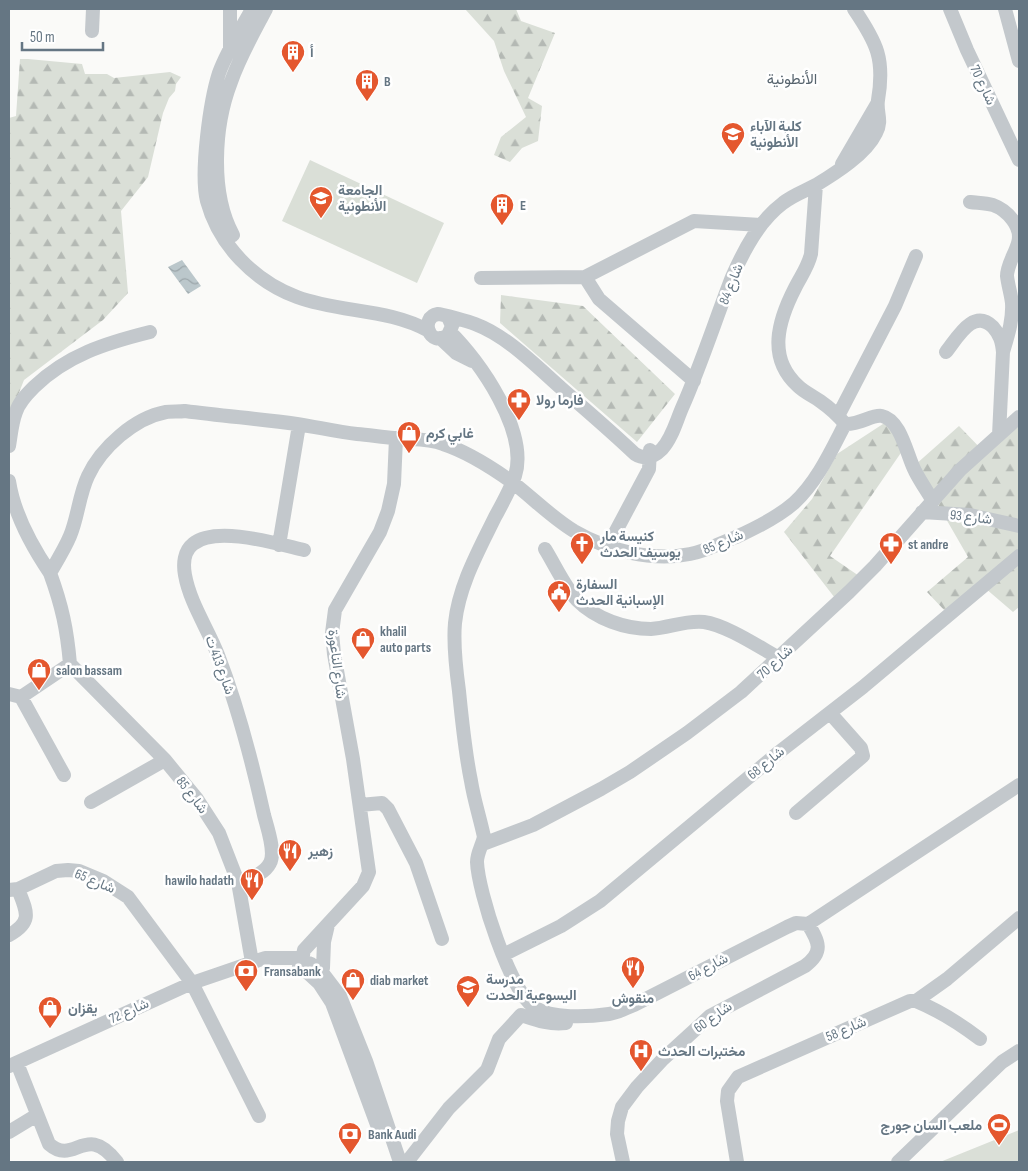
<svg xmlns="http://www.w3.org/2000/svg" width="1028" height="1171" font-family="'Sofia Sans Condensed',Vazirmatn,sans-serif">
  <style>
    .green { fill: #dadfd7 }
    .forest { fill: url(#forest-firs) }
    .water { fill: url(#water-waves) }
    .lines { fill: none; stroke-linecap: round; stroke-linejoin: round }
    .minor { stroke: #c3c8cc; stroke-width: 14 }
    .labels { text-anchor: middle; dominant-baseline: central; stroke-width: 5; stroke-linejoin: round; paint-order: stroke }
    .poi-label { font-size: 14px; font-weight: bold; fill: #657683; stroke: #fff; text-anchor: start }
    .street-label { font-size: 14px; fill: #657683; stroke: #fff }
    .neighbourhood-label { font-size: 15px; fill: #57646e; stroke: #fff }
  </style>
  <defs>
    <pattern id="forest-firs" width="22" height="20" patternUnits="userSpaceOnUse" patternTransform="scale(1.25)"><rect width="22" height="20" fill="#dadfd7"/><path d="M5 1l3.5 6h-7zM16 11l3.5 6h-7z" fill="#b4b9b4"/></pattern>
    <pattern id="water-waves" width="16" height="10" patternUnits="userSpaceOnUse" patternTransform="scale(1.25)"><rect width="16" height="10" fill="#bbc7cb"/><path d="M0 5q4-4 8 0t8 0" fill="none" stroke="#9ca6aa"/></pattern>
  </defs>
  <rect width="100%" height="100%" fill="#fafaf8"/>
  <path class="green" d="M310,160L444,223L417,283L282,221Z
    M1019,1130V1162H940Z"/>
  <path class="forest" d="M465,9H516L521,21L555,33L528,98L542,106L538,141L522,148L510,162L494,155L501,137L526,117L504,71L494,41Z
    M20,59H28L82,64L85,74H107L114,78L170,72L181,77L176,84L175,91L169,98L163,113L148,177L121,211L128,293L103,320L24,380L9,418V118L16,116Z
    M501,295L583,306L675,394L637,442L500,323Z
    M886,422L907,444L830,556L862,578L838,602L784,532L812,499L837,454Z
    M959,426L985,453L1019,426V607L1013,612L985,588L946,612L927,592L968,557L915,465Z"/>
  <path class="water" d="M182,260L201,286L188,294L168,267Z"/>
  <g class="lines">
    <path class="minor" d="M252,9C241,29 227,51 219,73C210,101 200,173 207,201C219,245 254,281 297,297C340,313 388,308 429,331
      M950,9L967,50L1019,160
      M1005,9L1019,61
      M92,31L93,9
      M230,50V9
      M842,164L877,104
      M816,185L811,254C808,267 801,276 795,288C778,321 767,358 798,386C804,392 813,396 820,401C830,408 838,415 845,424
      M970,202C977,203 985,203 993,205C1007,210 1023,227 1018,243C1015,254 1007,265 1007,276C1008,285 1011,294 1012,303C1013,320 1008,335 1003,352
      M233,235C210,193 214,126 231,82C240,56 254,32 266,9
      M585,277L599,299L694,381
      M481,278L585,277L694,221L761,225
      M448,317L452,326L448,335C429,349 419,317 438,314C442,314 470,322 475,324C507,336 535,365 561,388C586,410 611,431 635,454C645,460 654,457 662,449C672,438 676,422 682,408C701,365 715,321 732,277C744,250 759,221 783,203C793,195 805,191 816,185C836,173 866,154 876,133C883,120 876,113 878,100C885,59 877,43 854,9
      M450,332C480,361 529,432 515,476C510,490 502,504 495,517C479,550 459,585 455,623C453,645 456,669 459,691C462,721 465,752 471,781C474,800 480,818 484,837C482,846 477,853 477,862C478,891 510,991 534,1007C551,1019 588,1017 609,1014C617,1013 626,1008 634,1005L787,927L796,923L808,924L1019,785
      M440,338L456,353L472,361
      M946,352C958,337 973,308 993,327C1000,335 1002,341 1003,352L999,435
      M838,416L895,306L916,256
      M9,446C11,434 12,422 16,412C19,402 27,394 34,387C67,355 106,343 150,332
      M9,481C14,514 31,545 50,573
      M922,512L970,515L1019,526
      M279,545L299,425
      M608,546L649,469L650,450
      M545,549C555,565 564,586 577,600C596,619 625,629 651,629C669,628 685,620 704,622C726,625 759,647 779,658
      M70,664C67,629 62,606 50,573C57,561 65,548 70,536C78,517 79,495 88,476C101,448 134,418 166,412C172,411 179,412 185,411C223,416 260,419 297,424C317,427 337,432 357,434C369,435 382,437 394,438C411,440 427,438 443,444C468,452 491,467 512,482C533,498 551,517 574,531C607,550 651,562 690,554C706,551 720,543 736,537C756,528 778,517 794,503C817,482 831,451 845,424C860,425 872,414 882,416C901,420 907,456 915,471C920,481 927,491 933,501
      M70,664L165,760L197,799L219,833L238,882L252,962
      M9,694L21,697L70,664
      M21,697L64,775
      M91,802L165,760
      M360,805L382,803L388,809L416,863L442,939
      M796,813L863,756L861,748L830,713
      M483,844L533,825L601,789L630,772L687,733L741,692L849,592L875,566L960,470L1019,417
      M238,882C249,878 264,875 270,863C276,852 267,827 264,815C252,761 238,707 218,655C208,629 190,603 185,575C183,564 184,551 193,544C216,525 278,544 304,550
      M9,890L18,889L56,871L68,870L79,871L103,881L128,897L192,983L259,1116
      M9,935C33,922 27,912 18,889
      M503,955L561,926L600,901L778,753L863,687L1019,556
      M299,966L306,971L319,983L332,1003L379,1130
      M306,971L302,960L304,950L363,886L369,872L353,759L334,654L332,633L335,610L380,532L388,511L394,484L396,438
      M313,972L321,971L323,968L324,942L328,925
      M916,1001C940,1011 959,1023 980,1039
      M17,1063L49,1144C75,1167 85,1121 117,1162
      M9,1066L192,983L265,958H296L311,964L321,971L340,996L366,1061L400,1162
      M9,1132L37,1115
      M407,1162L449,1108L487,1070L499,1039L521,1015C536,1020 549,1025 566,1023
      M623,1162L617,1134L618,1121L622,1107L637,1087L663,1059L710,1016L805,966C824,952 819,942 808,924
      M737,1162L727,1101L728,1091L738,1077L910,1001H916L947,979L1019,918
      M898,1162L1002,1062L1019,1051"/>
  </g>
  <defs>
    <g id="building-pin" transform="scale(1.25)"><path d="M0 17L-7.5 6A9.5 9.5 0 1 1 7.5 6Z" fill="#e4572e" stroke="#fff"/><path d="M-4-6H4V6H1V3H-1V6H-4ZM-2.5-4.3h1.7v1.8h-1.7ZM.8-4.3h1.7v1.8H.8ZM-2.5-1h1.7V.8h-1.7ZM.8-1h1.7V.8H.8Z" fill="#fff"/></g>
    <g id="school-pin" transform="scale(1.25)"><path d="M0 17L-7.5 6A9.5 9.5 0 1 1 7.5 6Z" fill="#e4572e" stroke="#fff"/><path d="M0-5L7-2L0 1L-7-2ZM-4 1L0 2.5L4 1V4Q0 6-4 4Z" fill="#fff"/></g>
    <g id="university-pin" transform="scale(1.25)"><path d="M0 17L-7.5 6A9.5 9.5 0 1 1 7.5 6Z" fill="#e4572e" stroke="#fff"/><path d="M0-5L7-2L0 1L-7-2ZM-4 1L0 2.5L4 1V4Q0 6-4 4Z" fill="#fff"/></g>
    <g id="pharmacy-pin" transform="scale(1.25)"><path d="M0 17L-7.5 6A9.5 9.5 0 1 1 7.5 6Z" fill="#e4572e" stroke="#fff"/><path d="M-2-6h4v4h4v4h-4v4h-4v-4h-4v-4h4Z" fill="#fff"/></g>
    <g id="shop-pin" transform="scale(1.25)"><path d="M0 17L-7.5 6A9.5 9.5 0 1 1 7.5 6Z" fill="#e4572e" stroke="#fff"/><path d="M-5-2.5h2.3a2.7 3.5 0 0 1 5.4 0H5L5.5 6h-11ZM-1.5-2.5h3a1.5 2.3 0 0 0-3 0Z" fill="#fff"/></g>
    <g id="church-pin" transform="scale(1.25)"><path d="M0 17L-7.5 6A9.5 9.5 0 1 1 7.5 6Z" fill="#e4572e" stroke="#fff"/><path d="M-1.2-6h2.4v3.5h3.3v2.4h-3.3V6h-2.4V-.1h-3.3v-2.4h3.3Z" fill="#fff"/></g>
    <g id="civic-pin" transform="scale(1.25)"><path d="M0 17L-7.5 6A9.5 9.5 0 1 1 7.5 6Z" fill="#e4572e" stroke="#fff"/><path d="M-.6-6.5H3V-4.5H.6V-3L4-1V1h2V6H-6V1h2V-1L-.6-3ZM-1.2 2.5V6h2.4V2.5Z" fill="#fff"/></g>
    <g id="restaurant-pin" transform="scale(1.25)"><path d="M0 17L-7.5 6A9.5 9.5 0 1 1 7.5 6Z" fill="#e4572e" stroke="#fff"/><path d="M-5-6h1v4h1v-4h1v4h1v-4h1v5L-1.5 .5V6h-2V.5L-5-1ZM5-6V6H3V1.5H1.5Q1.5-4 5-6Z" fill="#fff"/></g>
    <g id="bank-pin" transform="scale(1.25)"><path d="M0 17L-7.5 6A9.5 9.5 0 1 1 7.5 6Z" fill="#e4572e" stroke="#fff"/><path d="M-6-4H6V4H-6ZM0-2.3a2.3 2.3 0 1 0 0 4.6a2.3 2.3 0 1 0 0-4.6Z" fill="#fff"/></g>
    <g id="hospital-pin" transform="scale(1.25)"><path d="M0 17L-7.5 6A9.5 9.5 0 1 1 7.5 6Z" fill="#e4572e" stroke="#fff"/><path d="M-5-5h3v3.5h4V-5h3V5h-3V1.5h-4V5h-3Z" fill="#fff"/></g>
    <g id="stadium-pin" transform="scale(1.25)"><path d="M0 17L-7.5 6A9.5 9.5 0 1 1 7.5 6Z" fill="#e4572e" stroke="#fff"/><path d="M0-5a6.5 5 0 1 0 0 10a6.5 5 0 1 0 0-10ZM-3.5-1.8h7v3.6h-7Z" fill="#fff"/></g>
  </defs>
  <g fill-rule="evenodd">
    <use href="#building-pin" x="293" y="52"/>
    <use href="#building-pin" x="367" y="81"/>
    <use href="#school-pin" x="733" y="134"/>
    <use href="#university-pin" x="321" y="198"/>
    <use href="#building-pin" x="502" y="205"/>
    <use href="#pharmacy-pin" x="519" y="400"/>
    <use href="#shop-pin" x="409" y="433"/>
    <use href="#church-pin" x="582" y="544"/>
    <use href="#pharmacy-pin" x="891" y="544"/>
    <use href="#civic-pin" x="559" y="592"/>
    <use href="#shop-pin" x="363" y="639"/>
    <use href="#shop-pin" x="39" y="670"/>
    <use href="#restaurant-pin" x="290" y="851"/>
    <use href="#restaurant-pin" x="252" y="880"/>
    <use href="#restaurant-pin" x="633" y="968"/>
    <use href="#bank-pin" x="246" y="971"/>
    <use href="#shop-pin" x="353" y="980"/>
    <use href="#school-pin" x="468" y="987"/>
    <use href="#shop-pin" x="50" y="1008"/>
    <use href="#hospital-pin" x="641" y="1051"/>
    <use href="#stadium-pin" x="999" y="1125"/>
    <use href="#bank-pin" x="350" y="1134"/>
  </g>
  <g class="labels">
    <g class="poi-label">
      <text x="310" y="52">أ</text>
      <text x="384" y="81">B</text>
      <text x="750" y="126">كلية الآباء<tspan x="750" dy="16">الأنطونية</tspan></text>
      <text x="338" y="190">الجامعة<tspan x="338" dy="16">الأنطونية</tspan></text>
      <text x="520" y="205">E</text>
      <text x="536" y="400">فارما رولا</text>
      <text x="426" y="433">غابي كرم</text>
      <text x="600" y="536">كنيسة مار<tspan x="600" dy="16">يوسيف الحدث</tspan></text>
      <text x="908" y="544">st andre</text>
      <text x="576" y="584">السفارة<tspan x="576" dy="16">الإسبانية الحدث</tspan></text>
      <text x="380" y="631">khalil<tspan x="380" dy="16">auto parts</tspan></text>
      <text x="56" y="670">salon bassam</text>
      <text x="308" y="851">زهير</text>
      <text x="234" y="880" text-anchor="end">hawilo hadath</text>
      <text x="264" y="971">Fransabank</text>
      <text x="486" y="979">مدرسة<tspan x="486" dy="16">اليسوعية الحدت</tspan></text>
      <text x="370" y="980">diab market</text>
      <text x="633" y="998" text-anchor="middle">منقوش</text>
      <text x="68" y="1008">يقزان</text>
      <text x="658" y="1051">مختبرات الحدث</text>
      <text x="982" y="1125" text-anchor="end">ملعب السان جورج</text>
      <text x="368" y="1134">Bank Audi</text>
    </g>
    <g class="street-label">
      <text transform="translate(983 85) rotate(65)">شارع 70</text>
      <text transform="translate(731 284) rotate(-68)">شارع 84</text>
      <text transform="translate(971 517) rotate(7)">شارع 93</text>
      <text transform="translate(723 542) rotate(-23)">شارع 85</text>
      <text transform="translate(775 662) rotate(-42)">شارع 70</text>
      <text transform="translate(337 664) rotate(83)">شارع الناعورة</text>
      <text transform="translate(220 665) rotate(70)">شارع 413 ت</text>
      <text transform="translate(766 763) rotate(-39)">شارع 68</text>
      <text transform="translate(192 795) rotate(53)">شارع 85</text>
      <text transform="translate(95 881) rotate(23)">شارع 65</text>
      <text transform="translate(708 967) rotate(-28)">شارع 64</text>
      <text transform="translate(129 1011) rotate(-24)">شارع 72</text>
      <text transform="translate(713 1017) rotate(-35)">شارع 60</text>
      <text transform="translate(846 1029) rotate(-23)">شارع 58</text>
    </g>
    <g class="neighbourhood-label">
      <text x="792" y="79">الأنطونية</text>
    </g>
  </g>
  <rect width="1028" height="1171" fill="none" stroke="#657683" stroke-width="20"/>
  <path d="M22 42v8h81v-8" fill="none" stroke="#657683" stroke-width="2.5"/>
  <text x="30" y="42" font-size="15" fill="#657683" stroke="#ffffff" stroke-width="4" paint-order="stroke">50 m</text>
</svg>
